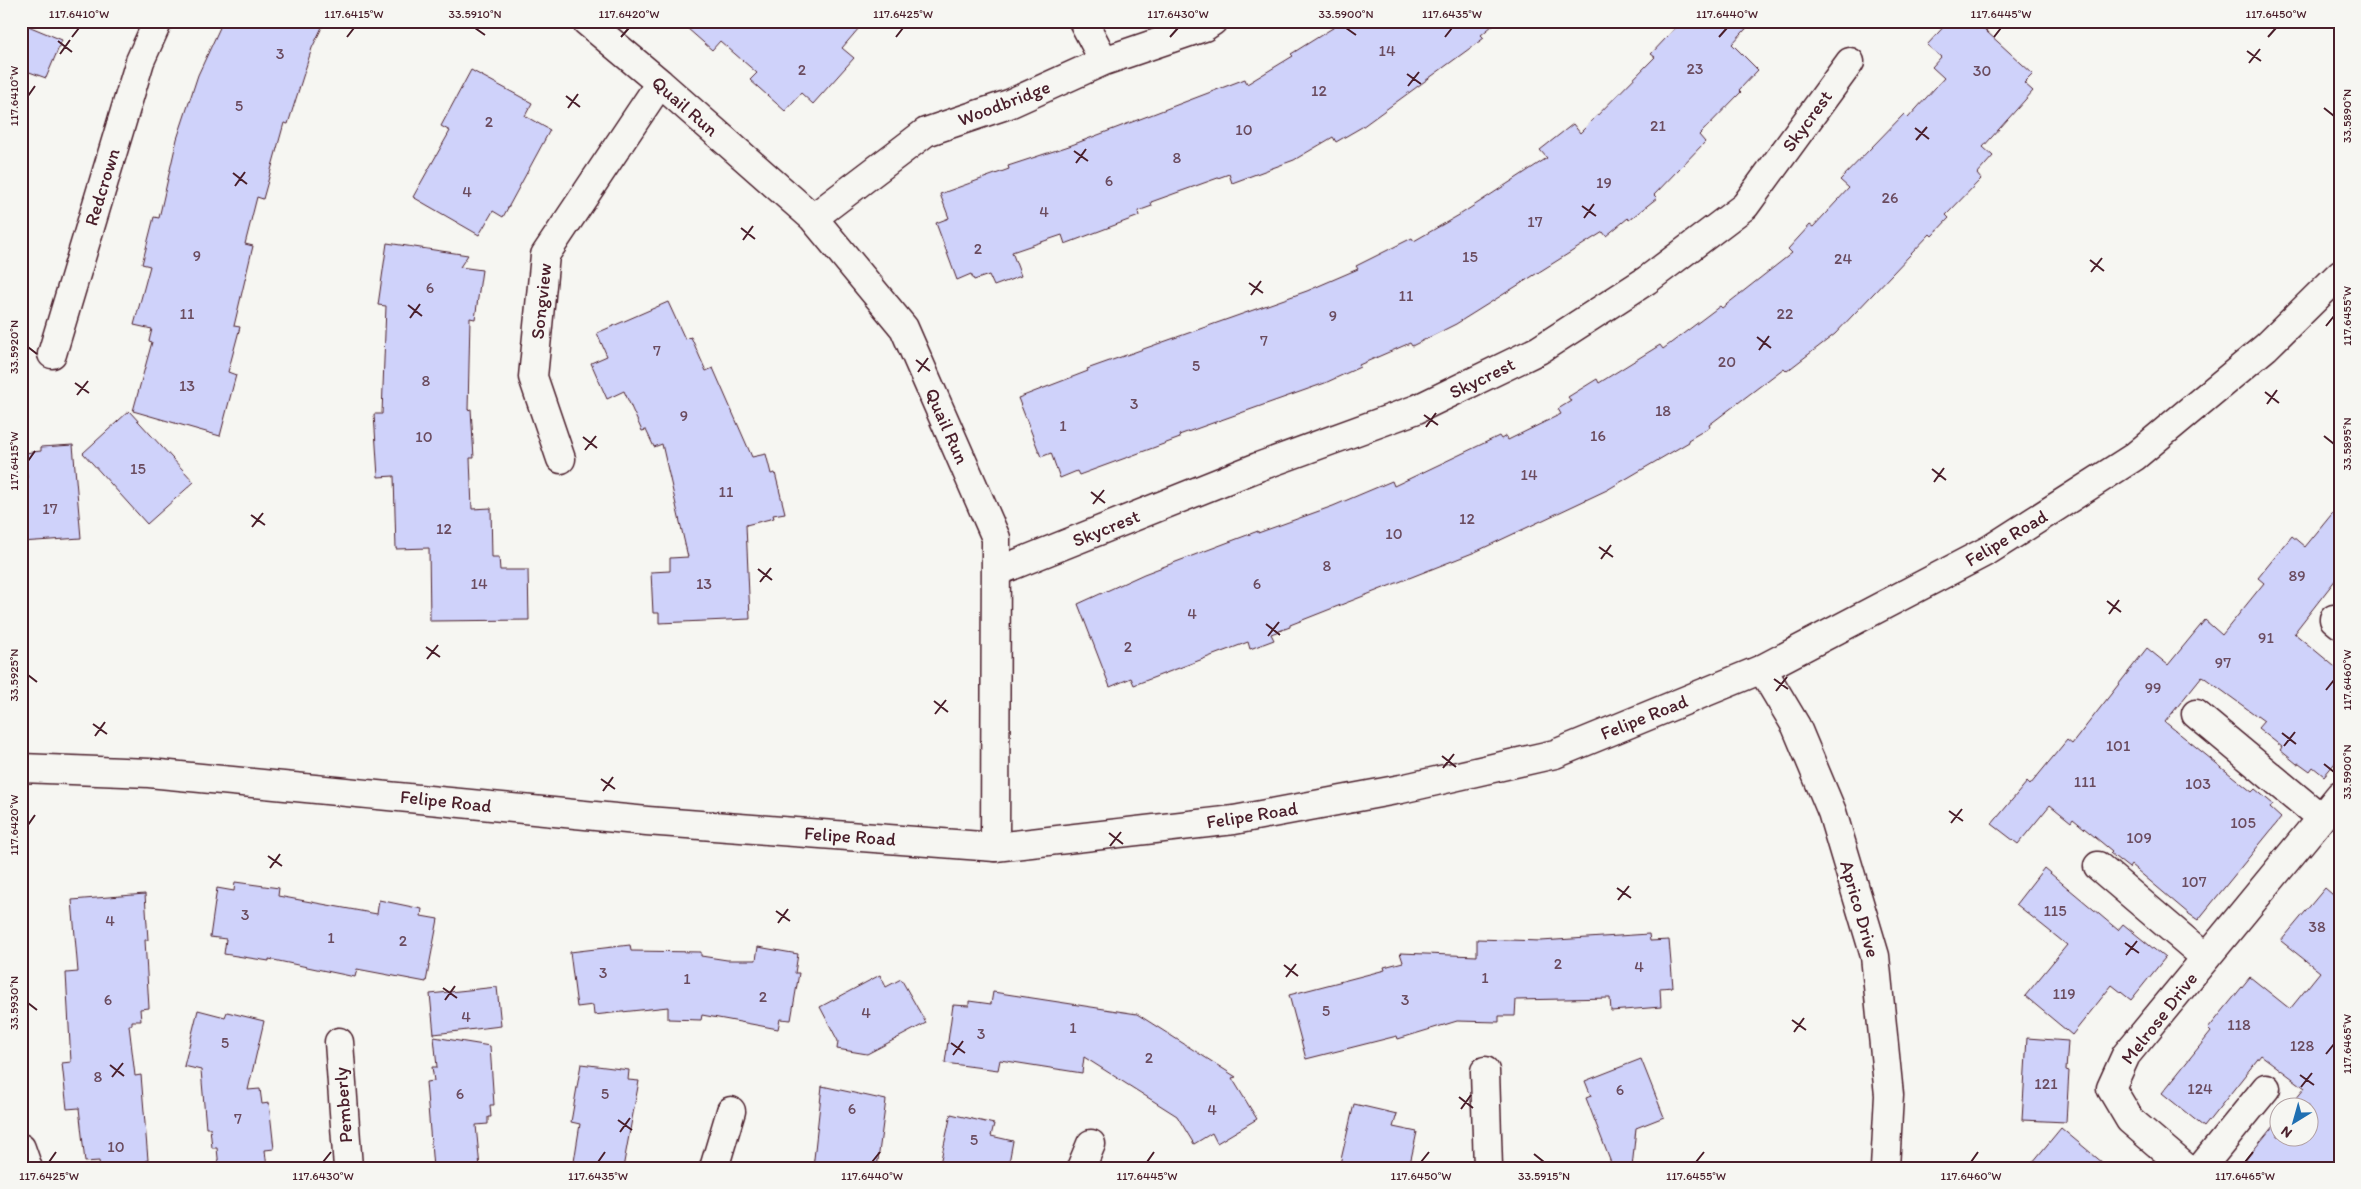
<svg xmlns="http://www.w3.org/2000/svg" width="2361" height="1189" font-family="Itim,sans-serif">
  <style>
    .building { fill: #cfd2fa; stroke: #4a1f2b }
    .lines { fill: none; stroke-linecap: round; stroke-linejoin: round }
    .minor-casing { stroke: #4a1f2b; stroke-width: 31 }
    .tertiary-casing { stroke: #4a1f2b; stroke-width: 31 }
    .secondary-casing { stroke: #4a1f2b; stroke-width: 31 }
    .minor { stroke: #f6f6f2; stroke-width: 28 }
    .tertiary { stroke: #f6f6f2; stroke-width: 28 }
    .secondary { stroke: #f6f6f2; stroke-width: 28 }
    .ticks { fill: none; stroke: #4a1f2b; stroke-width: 2 }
    .labels { text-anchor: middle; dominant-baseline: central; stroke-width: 4; stroke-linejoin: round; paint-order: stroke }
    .number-label { font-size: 16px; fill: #6b4c5f }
    .street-label { font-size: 19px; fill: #4a1f2b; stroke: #f6f6f2 }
    .neatline { fill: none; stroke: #4a1f2b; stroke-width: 2 }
    .ticks-label { font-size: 12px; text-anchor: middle; fill: #4a1f2b }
  </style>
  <rect width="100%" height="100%" fill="#f6f6f2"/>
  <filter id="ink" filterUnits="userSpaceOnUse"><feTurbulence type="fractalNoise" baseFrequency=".02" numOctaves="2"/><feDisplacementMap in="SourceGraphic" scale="10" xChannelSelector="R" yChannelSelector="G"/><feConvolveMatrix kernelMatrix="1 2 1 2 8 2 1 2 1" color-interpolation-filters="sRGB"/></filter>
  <g filter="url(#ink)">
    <path class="building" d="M223,21H325L312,48L288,124L284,123L263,199L257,197L245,244L253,246L234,326L240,327L228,372L236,375L220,436L133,411L152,342L149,341L152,329L134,325L150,266L142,264L154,217L159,218L177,139L198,75Z
      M679,21H865L842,48L854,58L813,104L801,93L785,111L750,80L757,73L720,41L712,50Z
      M1344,21H1498L1481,35L1484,38L1362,127L1336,142L1333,137L1294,160L1232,183L1229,174L1151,202L1152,206L1138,211L1139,216L1065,244L1062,235L1012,252L1021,276L994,286L989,275L974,280L971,274L957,280L936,223L949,218L940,194L1009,169L1008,166L1069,146L1245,79L1247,84L1293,56L1291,54Z
      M1682,21H1753L1732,44L1758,70L1739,90L1741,92L1699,135L1705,142L1654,195L1657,198L1629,220L1628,218L1606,236L1603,232L1456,324L1412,346L1410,343L1359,365L1360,367L1325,383L1179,435L1180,438L1079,475L1077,471L1060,478L1051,453L1041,457L1018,398L1088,371L1087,369L1307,291L1358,269L1356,266L1412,238L1414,241L1461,214L1547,158L1540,150L1573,124L1580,133L1655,57L1651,54Z
      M1949,21H1975L2033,74L2024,83L2033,91L1983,147L1993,156L1977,174L1981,179L1946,215L1949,218L1932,236L1930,234L1835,334L1787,371L1784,368L1709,425L1710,427L1688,440L1689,442L1607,490L1475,552L1290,625V627L1271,634L1274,640L1250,649L1248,642L1134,685L1131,678L1110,687L1078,604L1144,574L1258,531V533L1333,506L1392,481L1394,486L1499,436L1501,439L1506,436L1508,440L1561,414L1558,409L1571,401L1568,397L1597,379L1599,383L1660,345L1663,349L1720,306L1722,308L1792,253L1788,249L1810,225L1813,227L1849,188L1840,180L1904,114L1908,118L1944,78L1932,67L1941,57L1927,45Z
      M21,23L62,40L46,78L21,69Z
      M471,70L532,103L525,116L550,130L503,217L493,211L479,235L413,197L450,131L441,126Z
      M387,243L468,255L460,267L482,270L475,319L470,318L468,410L471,409L474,458H470L472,509L491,508L492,557H499L500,570H528L529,620L430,621L429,548L396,549L394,476L378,477L374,414H382L386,306L378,305Z
      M668,302L685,339L691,337L706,371L713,368L752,457L766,454L771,474L775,473L785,513L773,515L774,518L746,525L750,619L659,623V613H653L651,572L670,571V558L688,557L662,444L654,447L646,430L642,431L624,391L607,399L591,363L607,356L597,333Z
      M129,411L194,482L147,524L83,453Z
      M73,445L81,538L21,542V479L27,478L25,453L41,451V447Z
      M2340,504V574L2294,633L2340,671V757L2324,776L2313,767L2310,771L2299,763L2297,764L2280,750L2282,747L2258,728L2264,721L2202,676L2165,722L2252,792L2255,789L2273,804L2270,808L2281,818L2198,920L2189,914L2131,865L2129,868L2110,853L2112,851L2073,819L2071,822L2050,805L2018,844L1992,824L2027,782L2030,785L2067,740L2072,744L2147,648L2168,665L2205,620L2222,635L2264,583L2258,578L2292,536L2305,547Z
      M2044,868L2118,930L2123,924L2165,958L2131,1000L2112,985L2072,1035L2025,996L2067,945L2016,904Z
      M235,882L279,888L278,896L377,914L379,900L422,909L421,916L438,919L426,982L357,969L355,977L269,959V961L224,954L226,939L210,937L217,888L234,891Z
      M2325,888L2340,901V1168H2239L2278,1120V1136H2308V1106H2290L2305,1088L2261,1055L2204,1127L2162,1093L2211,1032L2208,1029L2250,977L2290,1009L2320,972L2281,941Z
      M145,894L148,940H145L149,1008L140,1009L141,1021H132V1025H129L135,1076L141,1075L148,1160L145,1161L146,1168H100L99,1161L85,1162L79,1108L67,1109L62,1063L71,1062L66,973L78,972L72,900Z
      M1649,934L1650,941L1669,940L1673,987L1660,988L1661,1007L1611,1011L1610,998L1516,1000L1515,1016H1499V1022L1457,1021L1398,1039L1397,1036L1306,1059L1289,995L1385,970L1384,967L1403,962L1400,953L1477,956V939L1541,941Z
      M630,945L631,951L701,952V956L727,960H756L758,947L798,954L795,973H799L791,1020L780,1019L778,1029L702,1015L701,1020L668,1019V1007L594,1015L593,1005L577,1007L570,952Z
      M880,975L886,987L901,979L926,1023L867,1054L837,1049L838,1041L820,1007Z
      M497,987L501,1026L434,1034L430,994Z
      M993,992L1137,1014L1236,1077L1232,1078L1257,1119L1217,1143L1212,1133L1194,1144L1177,1116L1084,1057L1082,1073L1000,1060L998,1070L945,1063L953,1005L969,1006V1001L991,1004Z
      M198,1010L225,1017L227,1012L264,1021L248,1090L260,1089L262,1104L269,1103L274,1149L265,1150L267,1168H219L217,1148H212L210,1128H206L201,1070L184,1066Z
      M434,1037L490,1046L494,1105H490L491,1117H488V1124L476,1125L480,1168H433L426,1082L434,1081L432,1067H437Z
      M2027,1038L2068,1041L2066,1070L2069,1071L2066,1122L2022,1120Z
      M1641,1059L1664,1117L1636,1128L1632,1168H1613L1586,1098L1591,1096L1585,1081Z
      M581,1064L629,1070L628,1080L639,1081L623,1168H573L580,1124L571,1122Z
      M822,1086L886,1100L877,1168H813Z
      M1354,1104L1397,1114L1393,1127L1417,1132L1409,1168H1339Z
      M951,1114L994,1124L991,1136L1013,1141L1008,1168H939Z
      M2061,1128L2109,1168H2028Z"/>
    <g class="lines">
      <g class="minor-casing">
        <path id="minor" d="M586,21L660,83L813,218L904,328L996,538L995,847
          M1083,21L1104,61
          M813,218L926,132L1009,104L1104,61L1204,27L1213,21
          M52,354L140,61L158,21
          M561,459L533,377L545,255L660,83
          M996,572L1258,467L1417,409L1539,350L1647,280L1745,206L1850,62
          M2334,619L2340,624
          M2196,714L2321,818
          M2098,866L2206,958
          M339,1042L348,1168
          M1485,1071L1488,1168
          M21,1148L28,1168
          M714,1168L731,1111
          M1081,1168L1091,1144
          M2186,1168L2130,1120L2111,1088L2126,1055L2340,795
          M2201,1168L2266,1088"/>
      </g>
      <g class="tertiary-casing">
        <path id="tertiary" d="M1762,669L1796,726L1832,812L1875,956L1889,1095L1885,1168"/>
      </g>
      <g class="secondary-casing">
        <path id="secondary" d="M21,768L149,773L647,821L995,847L1234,820L1401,789L1555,754L1762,669L1989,550L2134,457L2266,347L2340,274"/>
      </g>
      <use href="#minor" class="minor"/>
      <use href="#tertiary" class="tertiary"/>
      <use href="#secondary" class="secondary"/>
    </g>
  </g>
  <path class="ticks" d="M475,28L485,35M1346,28L1356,35M72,37L79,28M347,37L354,28M621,37L629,28M896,37L903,28M1170,37L1178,28M1445,37L1452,28M1719,37L1727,28M1994,37L2001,28M2268,37L2276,28M58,41L72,52M2247,51L2261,61M60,54L70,40M2249,63L2260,49M1407,74L1421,84M1408,86L1419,72M28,96L35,86M566,96L580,107M568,108L578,94M2324,108L2334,116M1915,128L1929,139M1916,140L1927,127M1074,151L1088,161M1076,163L1086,149M233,173L247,184M235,186L245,172M1582,206L1596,216M1584,218L1594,204M741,228L755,239M743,240L753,226M2090,260L2104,271M2091,272L2102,258M1249,283L1263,293M1251,295L1261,281M408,305L422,316M410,318L420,304M2326,326L2334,316M1757,337L1771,348M28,347L37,354M1759,350L1769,336M916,360L930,371M918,372L928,358M75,383L89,393M2265,392L2279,403M77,395L88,381M2267,404L2277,390M1424,415L1438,425M1426,427L1436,413M2324,436L2334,444M583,437L597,448M585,450L596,436M28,461L35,451M1932,469L1946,480M1934,482L1944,468M1091,492L1105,503M1093,504L1104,490M251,515L265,525M252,527L263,513M1599,547L1613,557M1601,559L1611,545M758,569L772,580M760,582L771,568M2107,601L2121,612M2109,614L2119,600M1266,624L1280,635M1268,636L1279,622M426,647L440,657M427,659L438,645M28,675L37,682M1774,679L1788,689M2326,690L2334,680M1776,691L1787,677M934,701L948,712M935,714L946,700M93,724L107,734M2282,733L2296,744M95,736L105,722M2284,746L2295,732M1442,756L1456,767M2324,764L2334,772M1443,768L1454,754M601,779L615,789M603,791L613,777M1949,811L1963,821M1951,823L1962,809M28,825L35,815M1109,833L1123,844M1110,846L1121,832M268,856L282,866M270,868L280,854M1617,888L1631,898M1618,900L1629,886M776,911L790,921M778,923L788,909M2125,943L2139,953M2126,955L2137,941M1284,965L1298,976M1286,977L1296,964M443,988L457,998M445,1000L455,986M28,1003L37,1010M1792,1020L1806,1030M1794,1032L1804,1018M951,1043L965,1053M2326,1054L2334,1044M953,1055L963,1041M110,1065L124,1076M2300,1075L2314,1085M112,1077L123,1063M2301,1087L2312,1073M1459,1097L1473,1108M1461,1109L1471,1095M618,1120L632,1130M620,1132L630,1118M1534,1154L1544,1162M49,1162L56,1152M323,1162L331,1152M598,1162L605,1152M872,1162L880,1152M1147,1162L1154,1152M1421,1162L1429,1152M1696,1162L1704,1152M1971,1162L1978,1152M2245,1162L2253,1152"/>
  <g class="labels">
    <g class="number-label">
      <text x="1387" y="50">14</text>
      <text x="280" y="53">3</text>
      <text x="1695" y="68">23</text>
      <text x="802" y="69">2</text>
      <text x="1982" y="70">30</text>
      <text x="1319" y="90">12</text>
      <text x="239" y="105">5</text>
      <text x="489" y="121">2</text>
      <text x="1658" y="125">21</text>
      <text x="1244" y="129">10</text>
      <text x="1177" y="157">8</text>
      <text x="1109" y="180">6</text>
      <text x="1604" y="182">19</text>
      <text x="467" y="191">4</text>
      <text x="1890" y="197">26</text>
      <text x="1044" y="211">4</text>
      <text x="1535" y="221">17</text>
      <text x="978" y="248">2</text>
      <text x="197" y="255">9</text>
      <text x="1470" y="256">15</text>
      <text x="1843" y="258">24</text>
      <text x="430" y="287">6</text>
      <text x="1406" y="295">11</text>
      <text x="187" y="313">11</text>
      <text x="1785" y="313">22</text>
      <text x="1333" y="315">9</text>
      <text x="1264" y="340">7</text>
      <text x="657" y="350">7</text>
      <text x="1727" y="361">20</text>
      <text x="1196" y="365">5</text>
      <text x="426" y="380">8</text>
      <text x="187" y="385">13</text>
      <text x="1134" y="403">3</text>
      <text x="1663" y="410">18</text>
      <text x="684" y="415">9</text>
      <text x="1063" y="425">1</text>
      <text x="1598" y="435">16</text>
      <text x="424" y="436">10</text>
      <text x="138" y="468">15</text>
      <text x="1529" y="474">14</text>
      <text x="726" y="491">11</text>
      <text x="50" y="508">17</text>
      <text x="1467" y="518">12</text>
      <text x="444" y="528">12</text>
      <text x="1394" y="533">10</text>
      <text x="1327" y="565">8</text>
      <text x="2297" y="575">89</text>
      <text x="479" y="583">14</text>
      <text x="704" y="583">13</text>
      <text x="1257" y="583">6</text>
      <text x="1192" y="613">4</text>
      <text x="2266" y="637">91</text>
      <text x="1128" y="646">2</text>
      <text x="2223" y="662">97</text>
      <text x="2153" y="687">99</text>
      <text x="2118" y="745">101</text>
      <text x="2085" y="781">111</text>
      <text x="2198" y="783">103</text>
      <text x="2243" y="822">105</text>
      <text x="2139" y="837">109</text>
      <text x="2194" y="881">107</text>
      <text x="2055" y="910">115</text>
      <text x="245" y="914">3</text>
      <text x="110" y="920">4</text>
      <text x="2317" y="926">38</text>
      <text x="331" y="937">1</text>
      <text x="403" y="940">2</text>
      <text x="1558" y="963">2</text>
      <text x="1639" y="966">4</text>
      <text x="603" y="972">3</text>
      <text x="1485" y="977">1</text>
      <text x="687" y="978">1</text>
      <text x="2064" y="993">119</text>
      <text x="763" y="996">2</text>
      <text x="108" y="999">6</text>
      <text x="1405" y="999">3</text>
      <text x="1326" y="1010">5</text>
      <text x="866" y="1012">4</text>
      <text x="466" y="1016">4</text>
      <text x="2239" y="1024">118</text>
      <text x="1073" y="1027">1</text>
      <text x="981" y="1033">3</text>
      <text x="225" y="1042">5</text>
      <text x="2302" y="1045">128</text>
      <text x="1149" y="1057">2</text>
      <text x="98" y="1076">8</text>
      <text x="2046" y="1083">121</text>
      <text x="2200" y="1088">124</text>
      <text x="1620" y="1089">6</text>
      <text x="460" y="1093">6</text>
      <text x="605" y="1093">5</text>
      <text x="852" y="1108">6</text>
      <text x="1212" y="1109">4</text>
      <text x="238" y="1118">7</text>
      <text x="974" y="1139">5</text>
      <text x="116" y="1146">10</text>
    </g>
    <g class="street-label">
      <text transform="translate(1004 103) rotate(-21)">Woodbridge</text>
      <text transform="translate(685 106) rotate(41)">Quail Run</text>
      <text transform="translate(1807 121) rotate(-54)">Skycrest</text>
      <text transform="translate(102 187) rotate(-73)">Redcrown</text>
      <text transform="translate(541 301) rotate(-84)">Songview</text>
      <text transform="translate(1482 378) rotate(-26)">Skycrest</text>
      <text transform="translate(947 426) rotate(66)">Quail Run</text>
      <text transform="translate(1106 528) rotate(-22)">Skycrest</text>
      <text transform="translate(2006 538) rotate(-31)">Felipe Road</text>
      <text transform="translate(1644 717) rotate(-22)">Felipe Road</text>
      <text transform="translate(446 801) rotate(6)">Felipe Road</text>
      <text transform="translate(1252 815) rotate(-9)">Felipe Road</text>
      <text transform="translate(850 836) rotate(4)">Felipe Road</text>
      <text transform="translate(1860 909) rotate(74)">Aprico Drive</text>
      <text transform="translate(2159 1018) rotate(-52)">Melrose Drive</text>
      <text transform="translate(343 1105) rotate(-94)">Pemberly</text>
    </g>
  </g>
  <rect width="2361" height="1189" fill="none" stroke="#f6f6f2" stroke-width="55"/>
  <g transform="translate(2294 1122) rotate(217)"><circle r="24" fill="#f6f6f2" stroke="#b1a0a2"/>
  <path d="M0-4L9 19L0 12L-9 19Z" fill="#1f6fb2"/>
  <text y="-8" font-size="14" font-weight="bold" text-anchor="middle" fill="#4a1f2b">N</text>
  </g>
  <rect x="28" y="28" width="2306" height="1134" class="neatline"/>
  <g class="ticks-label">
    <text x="79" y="18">117.6410°W</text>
    <text x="354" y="18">117.6415°W</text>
    <text x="475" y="18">33.5910°N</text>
    <text x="629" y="18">117.6420°W</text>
    <text x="903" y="18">117.6425°W</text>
    <text x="1178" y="18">117.6430°W</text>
    <text x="1346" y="18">33.5900°N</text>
    <text x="1452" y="18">117.6435°W</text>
    <text x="1727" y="18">117.6440°W</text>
    <text x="2001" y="18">117.6445°W</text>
    <text x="2276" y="18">117.6450°W</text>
    <text transform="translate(14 96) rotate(-90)" y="4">117.6410°W</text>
    <text transform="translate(2347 116) rotate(-90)" y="4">33.5890°N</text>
    <text transform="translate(2347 316) rotate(-90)" y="4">117.6455°W</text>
    <text transform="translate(14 347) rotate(-90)" y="4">33.5920°N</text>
    <text transform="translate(2347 444) rotate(-90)" y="4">33.5895°N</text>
    <text transform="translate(14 461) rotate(-90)" y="4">117.6415°W</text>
    <text transform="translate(14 675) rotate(-90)" y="4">33.5925°N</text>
    <text transform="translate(2347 680) rotate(-90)" y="4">117.6460°W</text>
    <text transform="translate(2347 772) rotate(-90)" y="4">33.5900°N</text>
    <text transform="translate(14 825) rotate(-90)" y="4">117.6420°W</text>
    <text transform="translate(14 1003) rotate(-90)" y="4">33.5930°N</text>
    <text transform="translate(2347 1044) rotate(-90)" y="4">117.6465°W</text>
    <text x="49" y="1180">117.6425°W</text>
    <text x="323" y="1180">117.6430°W</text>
    <text x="598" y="1180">117.6435°W</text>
    <text x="872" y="1180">117.6440°W</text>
    <text x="1147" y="1180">117.6445°W</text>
    <text x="1421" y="1180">117.6450°W</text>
    <text x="1544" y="1180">33.5915°N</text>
    <text x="1696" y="1180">117.6455°W</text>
    <text x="1971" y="1180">117.6460°W</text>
    <text x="2245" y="1180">117.6465°W</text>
  </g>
</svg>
